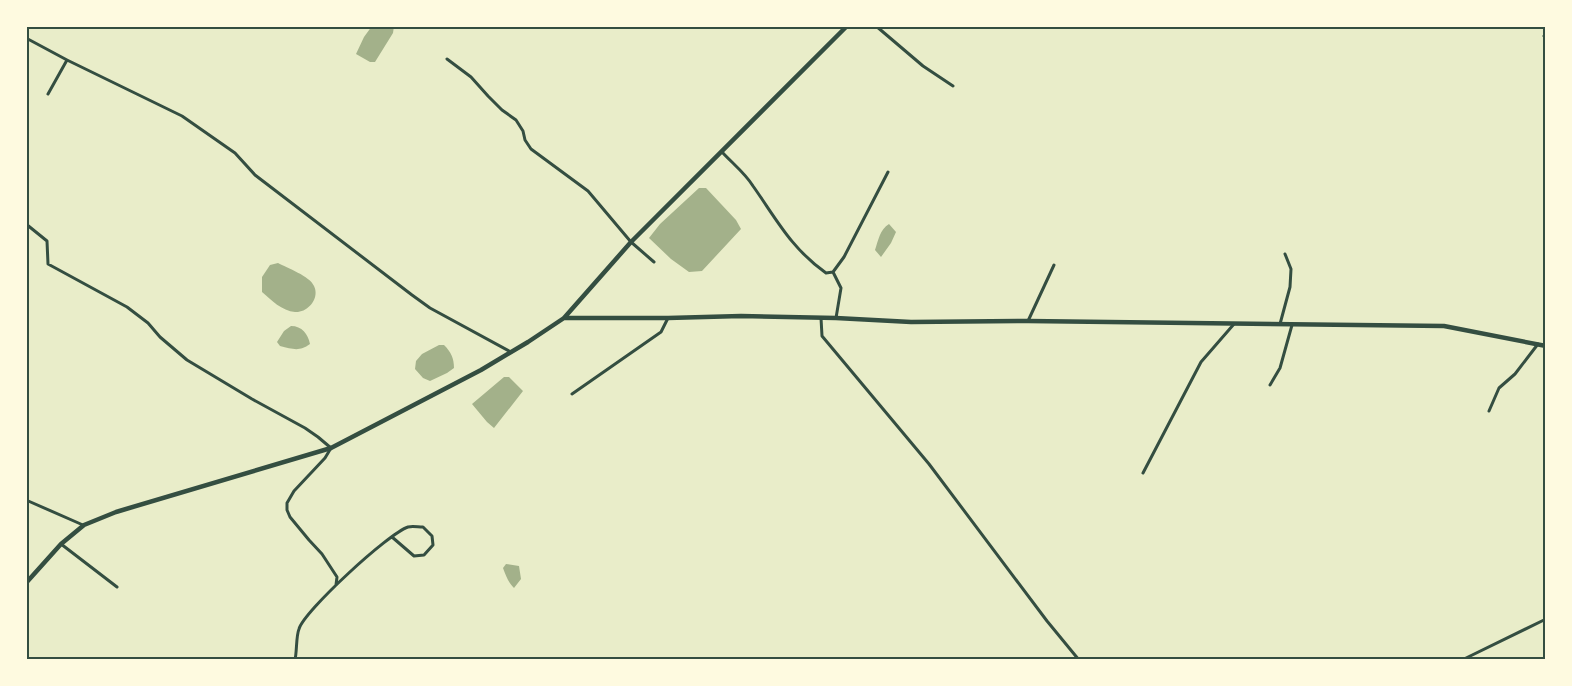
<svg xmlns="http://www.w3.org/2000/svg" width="1572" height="686" font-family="'Space Grotesk',sans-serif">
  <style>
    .water { fill: #a3b18a }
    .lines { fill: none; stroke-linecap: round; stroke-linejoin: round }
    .minor { stroke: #344e41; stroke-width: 3 }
    .secondary { stroke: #344e41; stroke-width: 4.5 }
    .neatline { fill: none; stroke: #344e41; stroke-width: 2 }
  </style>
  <rect width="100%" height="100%" fill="#e9edc9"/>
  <path class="water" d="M372,26H394L393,33L375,62H370L356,54L364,37Z
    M699,188H706L736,220L741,229L702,271L689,272L671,259L649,238L660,224Z
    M889,224L896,232L891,243L881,257L875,250C878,241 880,229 889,224Z
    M278,263C287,268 310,276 314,286C320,298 308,313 295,312C282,311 271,300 262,292V277L270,265Z
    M291,326C302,326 308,334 310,344C299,352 293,349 280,346L277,342L284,331Z
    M439,345H444C451,352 454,358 454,368L447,373L430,381L423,378L415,369L416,361L422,354Z
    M504,377H509L523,391L494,428L487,422L472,404Z
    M506,564L519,566L521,579L514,588C508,582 506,576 503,568Z"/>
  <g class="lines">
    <path class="minor" d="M876,26L923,66L953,86
      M1544,36L1546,38
      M26,38L67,60L182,116L235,153L255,175L412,295L430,308L511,352
      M447,59L471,77L488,96L502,110L516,120L523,131L525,140L531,149L588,191L631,242L654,262
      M48,94L67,60
      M722,152C732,163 745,173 753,186C777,220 791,248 826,273L833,272L844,257L888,172
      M26,224L47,241L48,264L127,307L148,323L160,337L187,360L252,399L305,428L318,437L331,448L325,458L294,491L287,503V510L290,517L309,540L322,554L337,577L336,585
      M833,272L841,288L836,318
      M821,318L822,336L929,464L1047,621L1079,660
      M1028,321L1054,265
      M1280,324L1290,287L1291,269L1285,254
      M1270,385L1280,368L1292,325
      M572,394L661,332L668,318
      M1489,411L1499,388L1515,374L1538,344
      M1143,473L1201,362L1234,324
      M26,500L83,525
      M61,544L117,587
      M295,660C297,651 296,636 299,629C304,611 389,533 408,527C412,526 418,527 423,527L432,536L433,545L424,555L414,556L392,537
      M1462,660L1546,619"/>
    <path class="secondary" d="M564,318H668L741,316L836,318L911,322L1028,321L1444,326L1546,346
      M26,583L61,544L84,525L116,512L331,448L481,370L528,342L564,318L631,242L847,26"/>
  </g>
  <rect width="1572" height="686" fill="none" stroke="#fefae0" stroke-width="55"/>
  <rect x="28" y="28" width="1516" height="630" class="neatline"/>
</svg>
